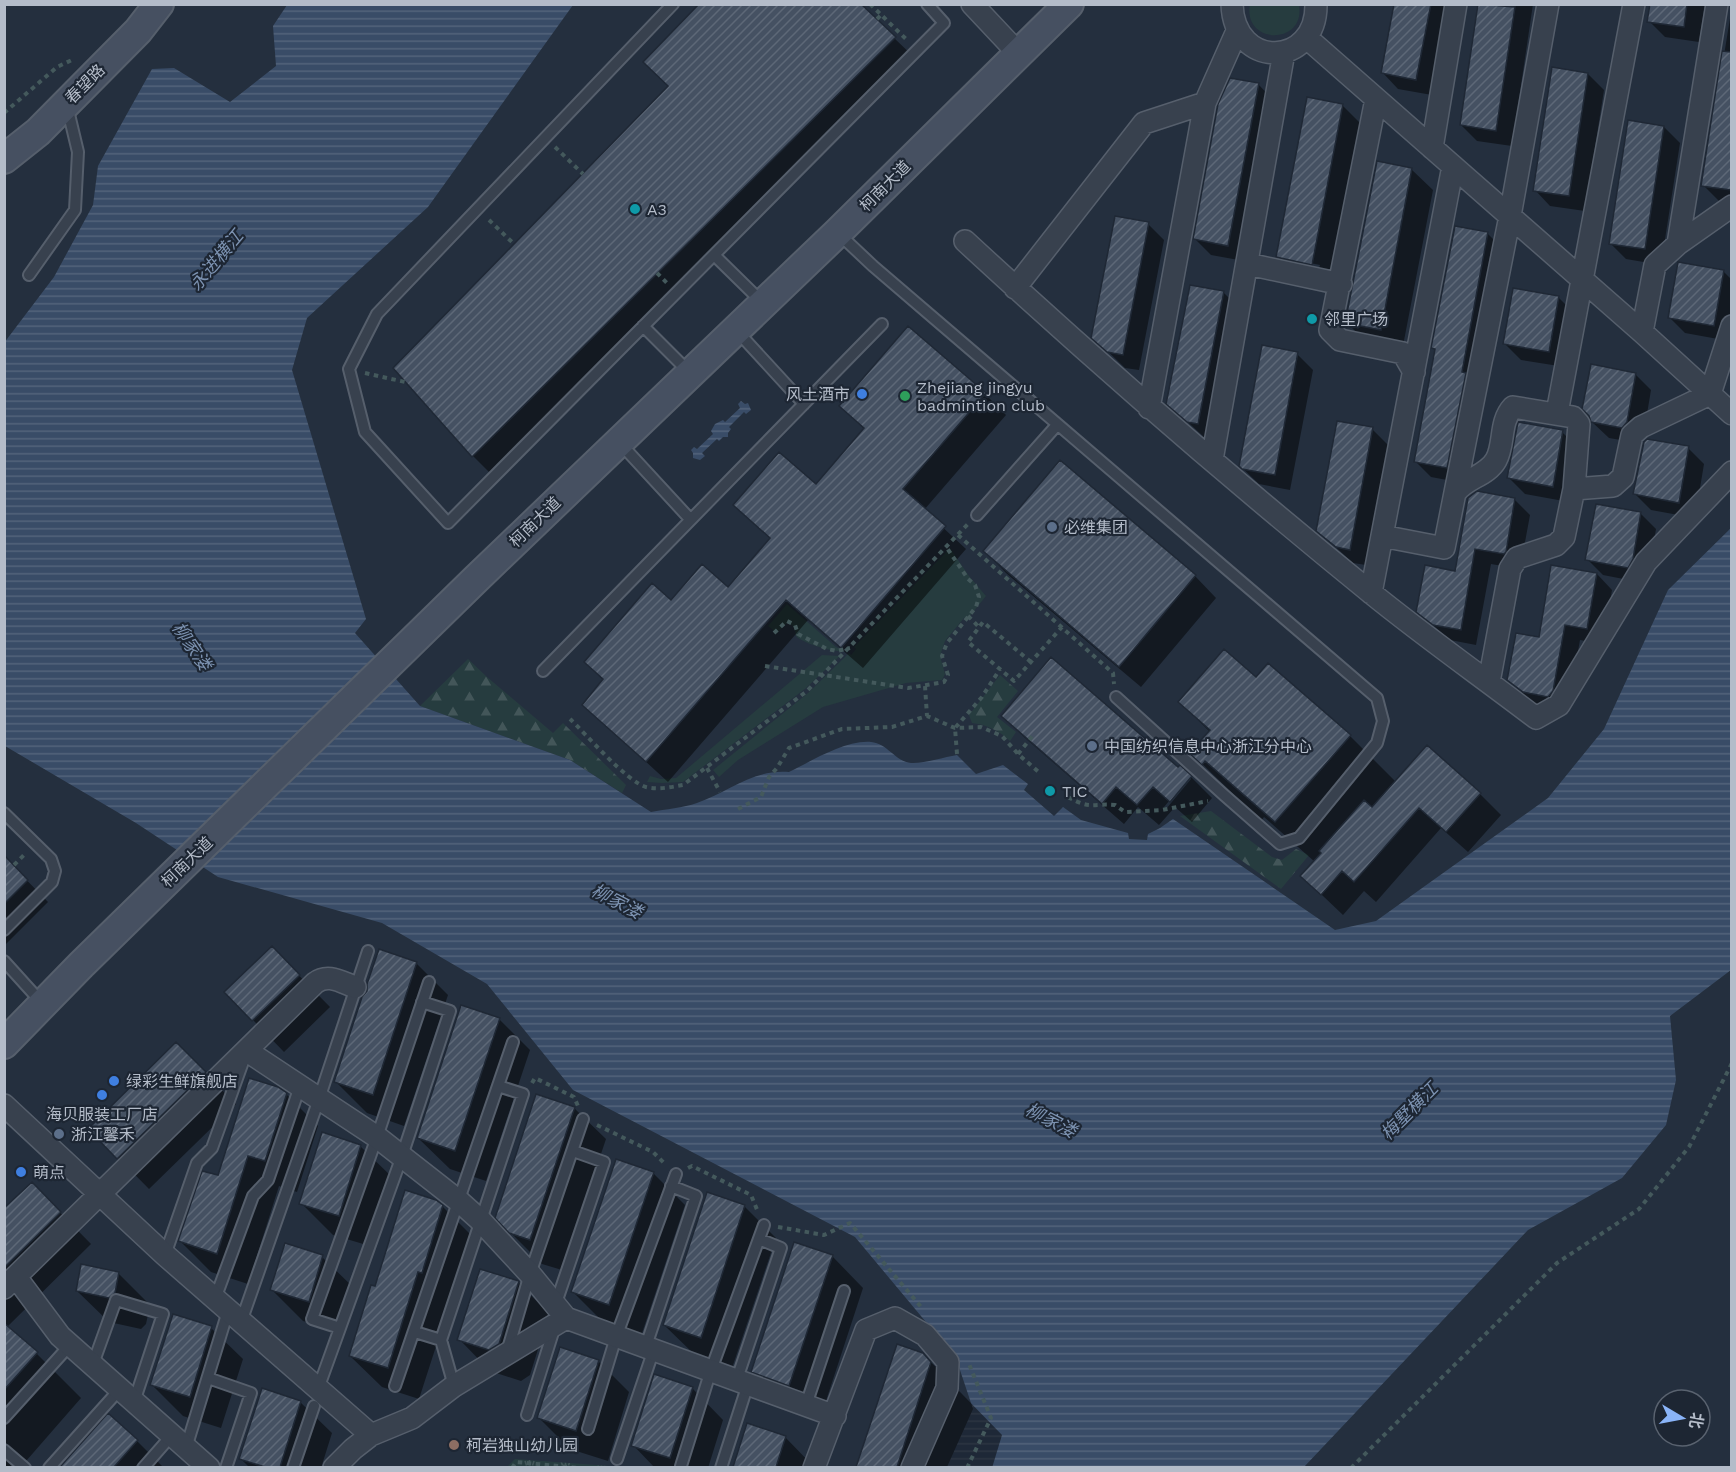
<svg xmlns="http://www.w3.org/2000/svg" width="1736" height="1472" font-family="'Work Sans','Noto Sans SC',sans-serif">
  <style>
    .green { fill: #263c3f }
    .forest { fill: url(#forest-firs) }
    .park { fill: url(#park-tufts) }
    .water { fill: url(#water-rules) }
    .shadow { fill: #0007; fill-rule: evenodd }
    .building { fill: url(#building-hatch); stroke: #1f2835; stroke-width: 1.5 }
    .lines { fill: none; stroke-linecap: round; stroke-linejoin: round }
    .lane-casing { stroke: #565f6c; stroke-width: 14 }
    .street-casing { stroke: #565f6c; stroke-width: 24 }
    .secondary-casing { stroke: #565f6c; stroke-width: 32 }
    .path { stroke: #44595c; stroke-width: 4; stroke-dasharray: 4.5 4.5; stroke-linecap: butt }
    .lane { stroke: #38414e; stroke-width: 10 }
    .street { stroke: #38414e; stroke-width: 21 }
    .secondary { stroke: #465061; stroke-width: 28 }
    .culture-dot { fill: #0f9aa8; stroke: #1d2633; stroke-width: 2 }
    .shop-dot { fill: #3f7fe0; stroke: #1d2633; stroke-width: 2 }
    .leisure-dot { fill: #2e9e5b; stroke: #1d2633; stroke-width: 2 }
    .service-dot { fill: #5c6f8a; stroke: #1d2633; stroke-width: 2 }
    .education-dot { fill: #8d6e63; stroke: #1d2633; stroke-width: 2 }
    .labels { text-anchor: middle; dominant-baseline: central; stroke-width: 4.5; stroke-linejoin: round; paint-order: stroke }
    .street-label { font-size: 16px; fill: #b4bcc9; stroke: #1d2633 }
    .poi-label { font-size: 16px; fill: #b4bcc9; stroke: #1d2633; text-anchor: start }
    .water-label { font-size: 18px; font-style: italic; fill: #7c92b1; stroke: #1d2633 }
  </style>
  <defs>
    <pattern id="forest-firs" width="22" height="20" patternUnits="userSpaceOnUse" patternTransform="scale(1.5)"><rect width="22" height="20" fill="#263c3f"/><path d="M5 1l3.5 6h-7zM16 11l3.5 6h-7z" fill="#435659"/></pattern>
    <pattern id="park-tufts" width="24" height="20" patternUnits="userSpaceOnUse" patternTransform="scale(1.5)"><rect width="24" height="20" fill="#263c3f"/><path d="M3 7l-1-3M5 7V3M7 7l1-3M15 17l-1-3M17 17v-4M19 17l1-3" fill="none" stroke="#435659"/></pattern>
    <pattern id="water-rules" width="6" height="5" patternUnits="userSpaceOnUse" patternTransform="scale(1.5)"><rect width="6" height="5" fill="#394c67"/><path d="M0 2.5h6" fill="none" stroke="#53647b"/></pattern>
    <pattern id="building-hatch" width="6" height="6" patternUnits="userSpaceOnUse" patternTransform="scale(1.5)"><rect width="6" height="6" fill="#455162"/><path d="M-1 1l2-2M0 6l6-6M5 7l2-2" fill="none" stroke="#5d6877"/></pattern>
  </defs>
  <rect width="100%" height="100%" fill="#242f3e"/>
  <path class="green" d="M1250,4L1299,5C1306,46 1242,45 1250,4Z
    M950,548L969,576L986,596L970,616L964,618L945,641L940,656L945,674L942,680L906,683L823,707L738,760L719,777L713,770L808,693L849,653L851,655L856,649L854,647Z
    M787,604L836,647L844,651C834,653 802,643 796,636C796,635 794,627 793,626L787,623L777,633L768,626Z
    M822,655L840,656L805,689L683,782L661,783L647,782L650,776L661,779L676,778Z"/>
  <path class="forest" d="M468,659L487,677L553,733L563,723L626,785L622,793L570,760L420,706Z
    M1000,675L1018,691L997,717L1016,732L1010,741C1000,731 985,724 972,723L969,715Z
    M1211,811L1272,857L1282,860L1296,849L1309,855L1281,889L1180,816Z"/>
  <path class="park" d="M515,1459L623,1467H507Z"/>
  <path class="water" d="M287,5H573L428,207L307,318L292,370L366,619L355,633L420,706L570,760L651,812C666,809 683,808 697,803C729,792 753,769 789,772C812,761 845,740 871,742C887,743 896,762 911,763C923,764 944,757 957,755L976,774L1003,765L1028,784L1024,790L1054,816L1063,807L1081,820L1128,833L1129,839L1147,840L1148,834L1160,828L1173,819L1335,930L1376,921L1548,798L1604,729L1668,590L1731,528V970L1670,1016L1676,1080L1666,1125L1622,1178L1528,1230L1304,1467H947L973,1409L956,1358L855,1237L573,1090L487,984L382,923L218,877L136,823L5,746L4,343L54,277L93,205L98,166L152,69L174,68L230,102L276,66L273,26Z
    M741,401L745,404L748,403L751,410L746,414L744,412L729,427L731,429L728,433V437H723L719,441L717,439L702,453L705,456L700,460L693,458V453L691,450L694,447L697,449L713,434L711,431L715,424L723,420L725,422L740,408L738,404Z"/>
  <path class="shadow" d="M1396,4H1449L1432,95L1398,89L1383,73Z
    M1480,4H1533L1512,146L1477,141L1461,125Z
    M1652,4H1705L1699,42L1665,37L1649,21Z
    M1732,6V203L1719,201L1703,185Z
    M894,38L916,59L494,477L473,456Z
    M1588,74L1604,90L1585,211L1550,206L1535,190Z
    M1259,85L1274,101L1244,261L1211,255L1195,239Z
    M1342,105L1363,126L1333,285L1299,278L1278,257ZM1300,261L1320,265L1319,268L1300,264Z
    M1664,127L1680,143L1661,265L1626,259L1610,243Z
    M1411,169L1433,190L1402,351L1368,344L1347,323Z
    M1148,224L1164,240L1139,370L1125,368L1093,337Z
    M1487,233L1503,249L1463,483L1431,477L1415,461L1436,352L1433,348Z
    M1723,271L1732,280V328L1729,341L1685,333L1669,317Z
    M1223,292L1239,308L1213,439L1204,437L1168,404Z
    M1558,297L1574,313L1565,367L1521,360L1505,344Z
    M1297,354L1313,370L1290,490L1259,484L1240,466Z
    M1635,374L1651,390L1643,438L1638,443L1609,438L1592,422Z
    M985,394L1006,415L924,510L966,549L863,668L808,620L668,782L584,705L604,681L586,662L671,602L728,589L771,539L735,505L816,486L865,430L841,406Z
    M1372,429L1388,445L1366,565L1353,563L1318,531Z
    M1562,432L1578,448L1569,502L1525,494L1509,478Z
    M1688,448L1704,464L1695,518L1651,510L1635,494Z
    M1514,499L1530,515L1520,569L1491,564L1476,645L1450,640L1418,612L1456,573Z
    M1640,513L1656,529L1648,575L1644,583L1603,575L1587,559Z
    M985,551L1195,576L1216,598L1141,687L1006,573Z
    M1597,574L1612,590L1603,644L1580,640L1568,707L1541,708L1525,696L1509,680L1540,639Z
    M1256,679L1350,736L1396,782L1480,794L1501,815L1468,852L1441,828L1376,902L1364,891L1343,915L1302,876L1315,862L1264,817L1261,821L1191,753L1210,732L1180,702Z
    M1003,716L1178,769L1191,777L1212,798L1192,822L1175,807L1159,825L1138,807L1124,824L1024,737ZM1189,777L1191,779L1166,809L1164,807Z
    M4,857L48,902L4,946Z
    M272,948L330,1007L284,1052L253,1020Z
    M416,963L448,995L404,1126L367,1113L336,1082Z
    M499,1019L530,1050L486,1181L450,1169L418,1138Z
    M176,1044L236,1104L149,1189L90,1129Z
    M286,1094L318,1126L297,1192L279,1186L248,1284L211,1272L180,1241L219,1177Z
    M574,1108L606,1139L562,1270L542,1264L510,1232Z
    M360,1146L392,1177L370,1246L333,1235L301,1203Z
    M653,1173L685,1205L641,1336L604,1323L573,1292Z
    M32,1184L91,1244L7,1327L37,1354L81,1398L20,1468H4V1210Z
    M442,1206L474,1238L450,1303L419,1399L382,1387L350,1356L375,1288Z
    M744,1206L776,1238L732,1368L696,1356L664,1325Z
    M832,1256L863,1288L821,1416L784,1403L753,1372Z
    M322,1257L354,1288L340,1332L303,1321L272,1290Z
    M118,1273L150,1305L146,1324L141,1329L109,1322L77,1291Z
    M518,1282L549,1314L530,1375L521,1381L490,1371L459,1339Z
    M211,1328L243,1359L221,1428L183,1416L152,1385Z
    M898,1346L923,1354L1002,1435L992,1468H858Z
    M598,1361L629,1392L608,1461L570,1449L539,1418Z
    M692,1388L723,1420L708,1468H655L633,1445Z
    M300,1402L332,1433L321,1468H250L241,1459Z
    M108,1415L137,1441L164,1468H61Z
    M748,1425L785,1437L815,1468H734Z"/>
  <path class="building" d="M699,4H861L896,37L472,457L393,368L668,86L643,62Z
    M1394,4H1431L1416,80L1381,73Z
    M1478,4L1515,7L1496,131L1460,125Z
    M1650,4H1687L1684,27L1647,22Z
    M1722,51L1731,52V190L1701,186Z
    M1552,67L1588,73L1569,196L1533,191Z
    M1230,78L1259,83L1228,246L1193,239L1218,104Z
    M1307,97L1343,104L1312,265L1276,257Z
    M1628,120L1664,126L1645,249L1609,244Z
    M1377,161L1412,168L1381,330L1345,323Z
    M1115,216L1149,222L1123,355L1107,352L1091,338Z
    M1455,226L1488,232L1462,372L1466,373L1447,468L1414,462L1435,349L1431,348Z
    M1678,262L1724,270L1714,326L1668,318Z
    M1190,285L1224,291L1198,424L1187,422L1166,404Z
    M1513,288L1559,296L1549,352L1503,344Z
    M908,326L986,393L903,489L946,526L841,648L786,600L646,762L582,705L603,679L584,662L652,583L671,600L702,564L728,587L770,538L733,505L779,452L816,484L864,428L839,406Z
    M1262,345L1298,352L1275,475L1242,469L1239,466Z
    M1591,364L1636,373L1627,422L1622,428L1591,422L1589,416L1582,409Z
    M1337,421L1373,427L1350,550L1336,547L1316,531Z
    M1518,422L1563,430L1553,487L1507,478Z
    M1647,439L1689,446L1679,503L1633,494L1644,442Z
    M1060,460L1196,575L1119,667L983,551Z
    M1477,491L1515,498L1506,552L1504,554L1475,549L1461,630L1433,625L1416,612L1425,565L1455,571L1468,498Z
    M1596,504L1641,512L1633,559L1628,568L1585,560Z
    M1551,565L1597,573L1587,629L1565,625L1553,691L1548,697L1523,692L1507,680L1516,633L1539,637Z
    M1224,649L1256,677L1268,663L1351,735L1275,822L1205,761L1202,765L1189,753L1210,730L1178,702Z
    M1051,657L1178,767L1180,765L1192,776L1170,802L1153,787L1137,805L1116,787L1102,804L1001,716Z
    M1427,745L1481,793L1446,832L1419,808L1354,882L1342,871L1321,895L1300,876L1321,853L1319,851L1364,800L1372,807Z
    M4,855L28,880L4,904Z
    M272,946L300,975L252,1021L224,992Z
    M379,949L417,962L373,1095L334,1082L362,997L367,991V984Z
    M461,1005L500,1018L455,1151L417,1138Z
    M176,1042L206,1072L117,1159L88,1129Z
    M249,1078L278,1087L287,1093L265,1161L248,1156L217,1254L178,1241L202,1171L218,1175Z
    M536,1094L575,1107L530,1240L509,1233L495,1218Z
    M322,1132L361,1145L339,1216L299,1204Z
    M616,1159L654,1172L609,1305L571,1292Z
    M32,1182L61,1212L4,1268V1208Z
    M405,1190L436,1200L443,1205L422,1273L418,1272L388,1368L349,1356L371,1285L375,1286Z
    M707,1192L745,1205L701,1338L663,1325Z
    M794,1242L833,1255L789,1386L751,1372Z
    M285,1243L323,1255L309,1302L270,1290Z
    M81,1264L119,1272L115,1293L109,1298L76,1291Z
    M480,1269L519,1281L499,1344L489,1350L457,1340Z
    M173,1314L212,1326L190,1397L150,1385Z
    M4,1323L38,1352L4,1390Z
    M897,1344L923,1353L931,1362L897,1467H856Z
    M560,1347L599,1360L576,1431L537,1418Z
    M654,1374L693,1387L670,1458L631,1446Z
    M262,1388L301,1401L280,1467H265L239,1459Z
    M108,1413L138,1440L114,1467H60Z
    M747,1423L786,1436L776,1467H733Z"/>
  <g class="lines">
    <g class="lane-casing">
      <path id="lane" d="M673,4L377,314L349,369L365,432L448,523L944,23L927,4
        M838,233L873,266L1377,698L1383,721L1377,743L1299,838L1280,844L1224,795L1116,697
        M714,255L763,303
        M29,275L75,210L78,152L67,106
        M643,326L690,373
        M737,331L804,404
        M619,442L690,519
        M977,515L1057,425
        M543,671L882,324
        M4,813L51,859L55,871L52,882L4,930
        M4,961L42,1003
        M165,1255L197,1163L212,1148L244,1059
        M215,1299L253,1196L268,1180L300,1086
        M555,1306L604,1162L573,1151
        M241,1322L319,1099L368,951
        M340,1328L312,1319L377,1137L429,982
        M415,1332L441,1340
        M646,1346L696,1196L671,1186
        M507,1352L530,1274L583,1119
        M93,1364L116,1300L163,1314L134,1402
        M208,1378L251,1393L226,1468
        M737,1379L781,1248L759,1239
        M395,1386L513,1042
        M454,1386L441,1340L523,1094L498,1086
        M318,1389L402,1156L450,1011L422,1002
        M806,1405L844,1291
        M527,1415L555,1326
        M4,1418L70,1345
        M588,1429L616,1337L676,1174
        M186,1448L228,1311
        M4,1450L25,1468
        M617,1459L654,1349
        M681,1466L711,1370L764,1225
        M49,1468L120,1389
        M143,1468L172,1435
        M293,1468L314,1406
        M721,1468L748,1384"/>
    </g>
    <g class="street-casing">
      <path id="street" d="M972,4L1019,54
        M1232,4C1234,70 1317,68 1316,4
        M1307,38L1642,332L1732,414
        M1376,99L1330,330L1340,340L1403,353L1414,372
        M1432,148L1456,4
        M965,241C1096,362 1231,479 1370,592C1424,636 1481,676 1536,718L1559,705L1646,562L1732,472
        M1678,244L1717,4
        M1248,264L1341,284
        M1015,288L1144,123L1205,103
        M1642,332L1655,265L1678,244L1732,206
        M1149,408L1205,103L1237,31
        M1557,413L1634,4
        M1212,460L1284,52
        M1456,492C1466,478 1487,476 1496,460C1505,444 1499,422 1513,407L1573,417L1579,424L1574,489
        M1382,536L1444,548L1510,216L1548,4
        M1371,593L1453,166
        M1489,682L1510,569L1517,558L1556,545L1564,537L1574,489L1613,486L1623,477L1632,435L1641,427L1710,394L1732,326
        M247,1051L377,1137L460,1202L480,1220L530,1274L566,1318L835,1416
        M4,1105L165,1255L371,1435
        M16,1277L60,1336L209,1468
        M4,1288L315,983C328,973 341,982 355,987
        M334,1468L353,1449L371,1435L412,1418L454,1386L566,1318
        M814,1468L866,1330L895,1318L925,1335L948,1362L947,1388L912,1468"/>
    </g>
    <g class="secondary-casing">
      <path id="secondary" d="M4,159L38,132L138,31L159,4
        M4,1044L81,965L476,579L837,233L1069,4"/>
    </g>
    <path class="path" d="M870,4L906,39
      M877,19L881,15
      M4,113L57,67L74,59
      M555,147L583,174
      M489,220L514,244
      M657,273L667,283
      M365,373L405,382
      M958,535L1113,673L1114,684
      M968,616L979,627
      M774,633L787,621L795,625L798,634L827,649L837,651L850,648
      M1031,662L983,622L968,642L1014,681L1062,627
      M765,666L908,688L944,682L948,675L942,656L947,643L976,607L979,597L975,585L968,579L947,548
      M925,686L927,716
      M570,719C587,735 626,781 646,787C659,790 671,787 683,785L807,691L968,524
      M957,754L955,728L982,697L1000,669
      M1018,754L1035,733
      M707,768L720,792
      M1068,797C1091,810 1092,803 1115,805L1125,812L1162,810L1208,801
      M738,809L761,797L769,777L777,768L789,748L842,729L892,727L927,716L955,728L981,727L1002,736L1018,754L1041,774
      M14,865L26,853
      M532,1083L535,1078L574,1097L578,1106
      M597,1125L653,1152L665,1164
      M688,1168L692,1166L751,1195L758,1212
      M778,1227L824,1235L850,1223L922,1308
      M512,1468L516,1462L579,1468
      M967,1468L991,1418L969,1364
      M1351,1468L1557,1263L1639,1209L1689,1147L1732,1063"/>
    <use href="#lane" class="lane"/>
    <use href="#street" class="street"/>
    <use href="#secondary" class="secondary"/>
  </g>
  <g class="culture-dot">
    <circle cx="635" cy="209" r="6"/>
    <circle cx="1312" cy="319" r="6"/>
    <circle cx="1050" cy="791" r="6"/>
  </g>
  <g class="shop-dot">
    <circle cx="862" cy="394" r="6"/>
    <circle cx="114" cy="1081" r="6"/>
    <circle cx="102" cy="1095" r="6"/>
    <circle cx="21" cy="1172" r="6"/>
  </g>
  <circle class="leisure-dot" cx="905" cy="396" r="6"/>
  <g class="service-dot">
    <circle cx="1052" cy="527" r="6"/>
    <circle cx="1092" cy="746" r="6"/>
    <circle cx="59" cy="1134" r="6"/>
  </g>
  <circle class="education-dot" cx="454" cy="1445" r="6"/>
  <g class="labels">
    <g class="street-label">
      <text transform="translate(85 84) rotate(-45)">春望路</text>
      <text transform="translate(885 186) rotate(-45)">柯南大道</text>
      <text transform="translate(535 522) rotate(-44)">柯南大道</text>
      <text transform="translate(187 862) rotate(-44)">柯南大道</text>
    </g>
    <g class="poi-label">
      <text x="647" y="209">A3</text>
      <text x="1324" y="319">邻里广场</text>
      <text x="917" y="387">Zhejiang jingyu<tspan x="917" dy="18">badmintion club</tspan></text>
      <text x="850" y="394" text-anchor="end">风土酒市</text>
      <text x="1064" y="527">必维集团</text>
      <text x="1104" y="746">中国纺织信息中心浙江分中心</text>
      <text x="1062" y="791">TIC</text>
      <text x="126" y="1081">绿彩生鲜旗舰店</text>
      <text x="102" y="1114" text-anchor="middle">海贝服装工厂店</text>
      <text x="71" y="1134">浙江馨禾</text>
      <text x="33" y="1172">萌点</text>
      <text x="466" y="1445">柯岩独山幼儿园</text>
    </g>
    <g class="water-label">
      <text transform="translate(216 260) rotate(-50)">永进横江</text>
      <text transform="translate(192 646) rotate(56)">柳家溇</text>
      <text transform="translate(617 901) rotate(27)">柳家溇</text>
      <text transform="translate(1409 1111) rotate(-45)">梅墅横江</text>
      <text transform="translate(1051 1120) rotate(27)">柳家溇</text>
    </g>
  </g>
  <rect width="1736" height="1472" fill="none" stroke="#b4bcc9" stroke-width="12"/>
  <g transform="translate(1682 1418) rotate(100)"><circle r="28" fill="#1d2633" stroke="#59626f" stroke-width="1.5"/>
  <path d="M0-4.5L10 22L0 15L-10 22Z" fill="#8ab4f8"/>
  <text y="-9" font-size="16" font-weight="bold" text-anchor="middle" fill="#b4bcc9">北</text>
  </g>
</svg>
